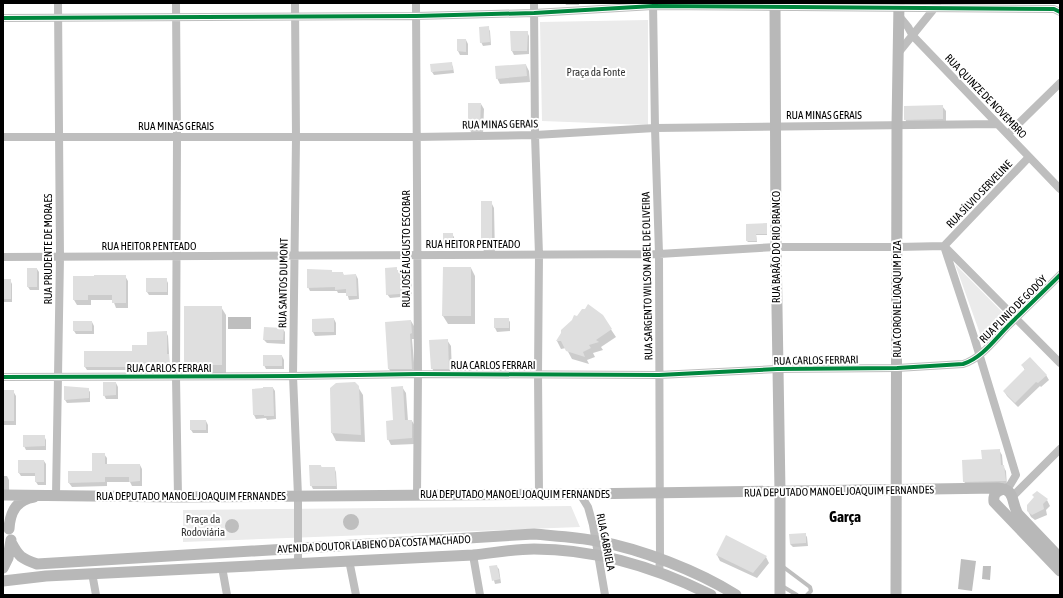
<svg xmlns="http://www.w3.org/2000/svg" width="1063" height="598" font-family="'Asap Condensed',sans-serif">
  <style>
    .green { fill: #ebebeb }
    .water { fill: #bebebe }
    .shadow { fill: #0003 }
    .building { fill: #dfdfdf }
    .lines { fill: none; stroke-linecap: round; stroke-linejoin: round }
    .lane { stroke: #bebebe; stroke-width: 4 }
    .street { stroke: #bebebe; stroke-width: 8 }
    .secondary { stroke: #b8b8b8; stroke-width: 11 }
    .cycleway-casing { stroke: #fff; stroke-width: 6 }
    .cycleway { stroke: #00873e; stroke-width: 4 }
    .labels { text-anchor: middle; dominant-baseline: central; stroke-width: 4; stroke-linejoin: round; paint-order: stroke }
    .park-label { font-size: 11px; fill: #323232; stroke: #fff }
    .street-label { font-size: 11px; fill: #000; stroke: #fff }
    .district-label { font-size: 15px; font-weight: bold; fill: #000; stroke: #fff }
  </style>
  <rect width="100%" height="100%" fill="#fff"/>
  <path class="green" d="M648,20V125L542,121L540,22Z
    M955,264L1008,318L983,342Z
    M571,506L580,527L183,542V510Z"/>
  <path class="water" d="M228,317H251V329H228Z
    M343 522a8 8 0 1 1 16 0a8 8 0 1 1-16 0Z
    M225 526a7 7 0 1 1 14 0a7 7 0 1 1-14 0Z
    M961,559L976,561L972,591L958,589Z
    M983,566H991L990,580L982,579Z"/>
  <path class="shadow" d="M565,3H579V5H566Z
    M488,28L490,31L491,45L483,46L481,42Z
    M527,32L529,36V54L514,55L512,51Z
    M458,40H466L468,44V55H460L458,51Z
    M451,63L453,67L454,73L434,75L432,72Z
    M526,65L529,71L530,82L500,84L497,78Z
    M481,104L484,109L483,134H472L469,128Z
    M942,106L946,111V125H908L905,119Z
    M491,202L494,208L495,254H486L482,248Z
    M767,225V235H756L757,242H748L747,241Z
    M452,234L454,237L455,247H446L444,243Z
    M444,268H471L475,276V324H448L443,316Z
    M37,269L39,272V290H30L28,287Z
    M398,271H409L411,274L412,296L390,298L387,294Z
    M332,273H343L344,276L356,275L358,279L359,299L349,300L347,293H338L337,291H310L308,287Z
    M125,276L128,281V308H116L113,300H91V305H77L74,300Z
    M166,279L168,283V295H149L147,292Z
    M3,280H10L12,284V302H3Z
    M185,307H221L226,315V373H190L186,365Z
    M602,316L616,337L601,347L603,350L593,353L595,357L587,360L589,364L572,359L566,348L561,349L557,341L562,333Z
    M334,319L336,323V335L315,336L313,332Z
    M495,319H508L510,322V331L497,332L495,328Z
    M411,321L414,326L415,339H412L415,374H392L389,369Z
    M92,322L94,326V334H76L74,331Z
    M283,329L285,332V344L267,343L264,340Z
    M166,332L168,336L170,370H87L85,367L133,352L148,346Z
    M447,340L451,346L452,374H435L432,368Z
    M282,356L284,360V369H266L264,365Z
    M1022,365L1046,375L1049,380L1041,387L1040,386L1018,407L1007,396L1004,391L1025,370Z
    M116,383L118,387V399H106L104,395Z
    M358,387L363,395L365,442L336,441L332,433Z
    M402,387L406,393L408,421H412L415,426V444L391,445L388,439L394,421Z
    M273,388L275,391L276,419L267,420L266,418L256,419L254,415Z
    M88,389L90,392V402L67,403L65,400Z
    M3,391H13L16,396V425H3Z
    M206,421L208,425V433H193L191,430Z
    M44,436L46,440V450H26L24,446Z
    M999,450L1002,455L1003,466L1006,471L1007,486H966L964,481L983,460Z
    M104,454L107,458V465H140L142,469V486H132L130,482H107V486L72,487L69,483L93,472Z
    M44,461L46,464V485H38L36,482V476H21L19,473Z
    M321,466L322,468H334L336,472L337,489H313L311,485Z
    M3,476H7L9,480V491L3,492Z
    M1047,500L1050,506L1046,510L1047,515L1035,520L1031,517L1028,511Z
    M805,534L807,537L808,546L793,547L790,544Z
    M717,555L766,557L769,563L757,578L720,561Z
    M496,566L499,569L501,583L495,584L490,567Z"/>
  <path class="building" d="M489,26L490,42L480,43L479,27Z
    M510,31H528L527,51H511Z
    M457,39H466V52L457,51Z
    M452,62L453,70L431,72L430,64Z
    M526,64L527,76L496,79L495,66Z
    M468,103H481L480,129H468Z
    M943,105V119L904,120V106Z
    M481,201H492V248H481Z
    M767,223V234H756L757,241H746V224Z
    M443,233H453V244H443Z
    M397,267V270H410L411,293L386,295L385,268Z
    M443,267H471V316H442Z
    M27,268H37V287H27Z
    M307,269L332,270V272H343V275L356,274L357,296H346V289L335,290V287L307,288Z
    M94,275H126V303H112V295H88V300H73V276H94Z
    M146,278H167V292H146Z
    M3,279H11V299H3Z
    M588,304L603,315L612,329L596,340L599,342L589,345L591,348L583,352L585,357L566,351L561,341H556L561,333V330L572,320L574,315L577,316L582,309H585Z
    M184,306H222V365H184Z
    M334,318V332H312V319Z
    M494,318H509V328H494Z
    M411,320L412,333L410,334L412,369H388L385,322Z
    M73,321H92V331H73Z
    M264,327L284,328L283,340H263Z
    M167,331V354H169V367H84V351H132V345H147V332Z
    M448,339L449,369H431L429,340Z
    M263,355H282V366H263Z
    M1030,357L1047,375L1038,383L1036,382L1015,403L1003,391L1025,369L1021,365Z
    M103,382H116V395L103,396Z
    M355,382L359,386L361,435L331,433L330,388L336,383Z
    M64,386L89,388V398L64,400Z
    M403,386L405,420H412V438L387,440L386,421L393,420L391,387Z
    M263,387H273L274,416H264V415H253L252,389L263,388Z
    M3,390H14V421H3Z
    M190,420H206V430H190Z
    M23,435H45V446L23,447Z
    M1000,449L1001,465H1004L1006,481L963,482L962,460L982,459L981,450Z
    M92,453H105V464H140V481L129,482V477H105V482L68,483V471H92Z
    M18,460H44V482H35V473H18Z
    M309,465H321V467H335L336,486H310Z
    M1037,491L1048,499L1043,504L1044,509L1032,515L1027,511V505L1034,497L1032,495Z
    M806,533V543L790,544L789,534Z
    M726,535L767,556L753,573L716,555Z
    M497,565L500,579L492,581L489,566Z"/>
  <g class="lines">
    <path class="lane" d="M782,566L810,587L811,591L807,595
      M782,586L797,595"/>
    <path class="street" d="M176,3L177,137L176,377L178,497
      M295,3L296,138L293,376L298,496V563
      M416,3L418,374L417,495
      M534,3L535,135L539,255L538,374L539,494
      M653,3L655,128L659,254L660,559L659,573
      M899,16L908,27L913,36L1060,189
      M3,18L416,16L534,13L653,6L1054,9L1060,12
      M899,52L937,5
      M1008,134L1060,83
      M3,137H416L535,135L655,128L997,124
      M944,246L974,337L1016,475L1010,485L1005,489
      M944,246L1029,157
      M946,248L1060,363
      M3,257L659,254L776,247H897L944,246
      M3,377L293,376L418,374L659,375L777,369L897,368L963,364C982,358 995,339 1009,325C1026,308 1043,292 1060,275
      M580,494L588,507L593,525L605,595
      M56,495L60,257L58,3
      M1012,497L1060,449
      M473,555L480,595
      M349,560L356,595
      M222,567L227,595
      M92,573L96,595"/>
    <path class="secondary" d="M775,3L776,247L780,491V595
      M1004,489C996,491 993,494 994,502L1060,571
      M3,495L178,497L580,494L998,488C1016,489 1011,503 1018,514L1060,558
      M9,529C10,512 16,500 34,497
      M11,542C19,557 21,558 37,564L534,534C555,536 577,537 597,541C641,549 698,571 736,595
      M3,568L8,558L11,540
      M3,581L46,576L473,555C493,553 514,549 534,549C595,549 657,568 711,595
      M896,595L897,125L899,3"/>
    <g class="cycleway-casing">
      <path id="cycleway" d="M3,18L416,16L534,13L653,6L1054,9L1060,12
        M3,377L293,376L418,374L659,375L777,369L897,368L963,364C982,358 995,339 1009,325C1026,308 1043,292 1060,275"/>
    </g>
    <use href="#cycleway" class="cycleway"/>
  </g>
  <g class="labels">
    <g class="park-label">
      <text x="596" y="72">Praça da Fonte</text>
      <text x="203" y="519">Praça da<tspan x="203" dy="13">Rodoviária</tspan></text>
    </g>
    <g class="street-label">
      <text transform="translate(986 96) rotate(46)">RUA QUINZE DE NOVEMBRO</text>
      <text x="824" y="115">RUA MINAS GERAIS</text>
      <text transform="translate(500 124) rotate(-1)">RUA MINAS GERAIS</text>
      <text x="176" y="126">RUA MINAS GERAIS</text>
      <text transform="translate(979 194) rotate(-46)">RUA SÍLVIO SERVELINE</text>
      <text x="473" y="244">RUA HEITOR PENTEADO</text>
      <text x="149" y="246">RUA HEITOR PENTEADO</text>
      <text transform="translate(776 247) rotate(-90)">RUA BARÃO DO RIO BRANCO</text>
      <text transform="translate(48 249) rotate(-90)">RUA PRUDENTE DE MORAES</text>
      <text transform="translate(406 249) rotate(-90)">RUA JOSÉ AUGUSTO ESCOBAR</text>
      <text transform="translate(647 276) rotate(-91)">RUA SARGENTO WILSON ABEL DE OLIVEIRA</text>
      <text transform="translate(283 283) rotate(-89)">RUA SANTOS DUMONT</text>
      <text transform="translate(897 299) rotate(-90)">RUA CORONEL JOAQUIM PIZA</text>
      <text transform="translate(1013 309) rotate(-45)">RUA PLINIO DE GODÓY</text>
      <text transform="translate(816 360) rotate(-1)">RUA CARLOS FERRARI</text>
      <text x="493" y="365">RUA CARLOS FERRARI</text>
      <text x="169" y="368">RUA CARLOS FERRARI</text>
      <text transform="translate(839 491) rotate(-1)">RUA DEPUTADO MANOEL JOAQUIM FERNANDES</text>
      <text x="515" y="494">RUA DEPUTADO MANOEL JOAQUIM FERNANDES</text>
      <text x="191" y="496">RUA DEPUTADO MANOEL JOAQUIM FERNANDES</text>
      <text transform="translate(606 542) rotate(79)">RUA GABRIELA</text>
      <text transform="translate(374 544) rotate(-3)">AVENIDA DOUTOR LABIENO DA COSTA MACHADO</text>
    </g>
    <g class="district-label">
      <text x="845" y="516">Garça</text>
    </g>
  </g>
  <rect width="1063" height="598" fill="none" stroke="#000000" stroke-width="8"/>
</svg>
